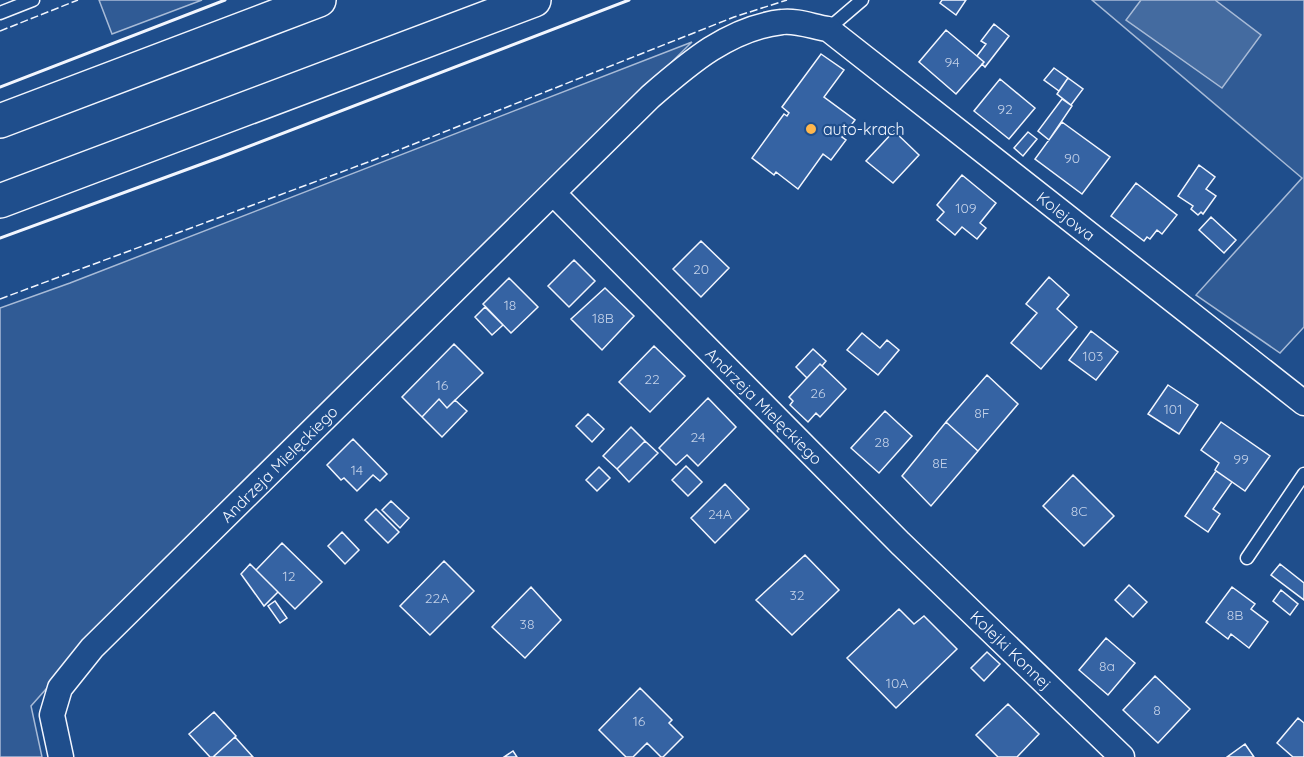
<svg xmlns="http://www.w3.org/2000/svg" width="1304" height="757" font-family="Quicksand,sans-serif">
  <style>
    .built { fill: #305b95; stroke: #a8bbd7; stroke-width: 1.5 }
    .water { fill: #446ba0; stroke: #a8bbd7; stroke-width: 1.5 }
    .building { fill: #3563a3; stroke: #f2f6ff; stroke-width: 1.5 }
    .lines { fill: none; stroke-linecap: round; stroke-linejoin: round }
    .lane-casing { stroke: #f2f6ff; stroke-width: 15 }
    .street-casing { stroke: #f2f6ff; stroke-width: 27 }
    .highway-casing { stroke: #f2f6ff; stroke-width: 36 }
    .lane { stroke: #1f4e8c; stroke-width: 12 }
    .street { stroke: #1f4e8c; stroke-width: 24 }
    .highway { stroke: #1f4e8c; stroke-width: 33 }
    .fence { stroke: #f2f6ff; stroke-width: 1.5; stroke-dasharray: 8 3; stroke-linecap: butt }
    .wall { stroke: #f2f6ff; stroke-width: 3 }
    .poi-dot { fill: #ffb74d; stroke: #1f4e8c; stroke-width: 2 }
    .labels { text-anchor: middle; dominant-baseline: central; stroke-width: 4.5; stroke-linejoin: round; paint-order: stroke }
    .number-label { font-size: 14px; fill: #c3d1e8 }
    .poi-label { font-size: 16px; fill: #f2f6ff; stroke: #1f4e8c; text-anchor: start }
    .street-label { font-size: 16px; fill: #f2f6ff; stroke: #1f4e8c }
  </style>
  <rect width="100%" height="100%" fill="#1f4e8c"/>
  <path class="built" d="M99,0H202L112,34Z
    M1092,0H1304V327L1280,353L1196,295L1302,178Z
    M692,42L125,600L31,706L42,757H0V308L70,283Z"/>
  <path class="water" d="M1141,0H1215L1261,35L1222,88L1126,20Z"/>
  <path class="building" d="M942,0H966L956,15L940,3Z
    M994,24L1009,36L985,67L982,64L984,62L977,56L986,44L981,41Z
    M946,30L984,62L956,94L919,62Z
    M821,54L844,70L824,97L855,120L842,137L846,140L831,160L823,154L798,189L776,172L774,175L752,158L784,114L787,116L789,113L782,107Z
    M1054,68L1068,78L1059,91L1044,80Z
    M1068,78L1083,89L1071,105L1057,94Z
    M1000,79L1035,108L1009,139L974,111Z
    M1062,99L1072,106L1049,140L1038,131Z
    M1062,122L1110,157L1082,194L1035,159Z
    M894,131L919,155L893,183L866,161Z
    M1028,132L1037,139L1023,156L1014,148Z
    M1199,165L1215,177L1206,189L1216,196L1203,214L1201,212L1198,215L1191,209L1193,206L1178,196Z
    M962,175L996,203L980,223L986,228L977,239L962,227L955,235L937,220L944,212L937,205Z
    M1136,183L1177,215L1162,234L1157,230L1150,239L1147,237L1144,241L1111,216Z
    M1211,217L1236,240L1224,253L1199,230Z
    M701,241L729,268L701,297L673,269Z
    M574,260L595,281L569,307L548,286Z
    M1049,277L1069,295L1057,309L1077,327L1041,369L1011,343L1037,313L1026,304Z
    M509,278L538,307L511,333L483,304Z
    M605,288L634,316L602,350L571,319Z
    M485,307L503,325L492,335L475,317Z
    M1091,331L1118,352L1096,380L1069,360Z
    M862,333L880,348L887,340L899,350L878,375L847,350Z
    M454,344L483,373L447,408L439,399L422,417L402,397Z
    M654,346L685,376L650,412L619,382Z
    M813,349L826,361L822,366L820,364L807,378L796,367Z
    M820,364L846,389L820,417L816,413L808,422L790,405L793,401L789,397Z
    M987,375L1018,404L978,451L946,422Z
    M1168,385L1198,405L1179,434L1148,414Z
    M708,398L736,427L698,466L687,455L676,465L659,448Z
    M439,399L447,408L455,400L467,411L442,437L422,417Z
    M885,411L912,436L879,473L851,448Z
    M588,414L604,429L592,442L576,426Z
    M946,422L978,451L931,506L902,476Z
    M1221,422L1270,456L1245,491L1215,470L1219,463L1201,450Z
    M631,427L645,441L617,469L603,456Z
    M353,439L387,474L380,481L373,475L357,491L344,478L341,480L327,465Z
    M645,441L658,453L629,482L617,469Z
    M686,466L702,482L688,496L672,480Z
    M599,467L610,478L597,491L586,480Z
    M1216,471L1232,482L1213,509L1220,514L1208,532L1185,516Z
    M1073,475L1114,516L1084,546L1043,506Z
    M725,484L749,509L715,543L691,518Z
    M391,501L409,518L400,528L382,510Z
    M376,509L399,532L388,543L365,520Z
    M342,532L359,550L345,564L328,546Z
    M282,543L322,582L295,609L256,570Z
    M805,555L839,590L792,635L756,600Z
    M444,561L474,591L430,635L400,606Z
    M250,564L278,592L264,606L241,574Z
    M1280,564L1304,583V600L1271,575Z
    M1129,585L1147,602L1133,617L1115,600Z
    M531,587L561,620L525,658L492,627Z
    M1232,587L1255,604L1251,609L1268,622L1249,648L1231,634L1228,639L1206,622Z
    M1281,590L1298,604L1290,615L1273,601Z
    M275,601L287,618L280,623L268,606Z
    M899,609L914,624L924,616L957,649L896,708L847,658Z
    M1106,638L1135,663L1108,695L1079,670Z
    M987,652L1000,664L984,681L971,668Z
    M1155,676L1190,709L1158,743L1123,710Z
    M640,688L672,720L669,723L683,737L663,757H661L647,743L633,757H626L599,730Z
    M1008,704L1039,734L1017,757H998L976,735Z
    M214,712L236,736L213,757H210L189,734Z
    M1298,718L1304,723V757H1293L1277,743Z
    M235,737L253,757H213Z
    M1245,744L1254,757H1227Z
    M513,751L517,757H504Z"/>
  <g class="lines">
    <g class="lane-casing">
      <path id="lane" d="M0,13L33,0
        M828,29L862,0
        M1247,558L1304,474"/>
    </g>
    <g class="street-casing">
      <path id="street" d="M552,194L562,202L900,543L1122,757
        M61,757L52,715L60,688L92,648L650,97C688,64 729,28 782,22C796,20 814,27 828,29L1304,403"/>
    </g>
    <g class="highway-casing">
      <path id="highway" d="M0,121L319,0
        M0,201L534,0"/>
    </g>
    <use href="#lane" class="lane"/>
    <use href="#street" class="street"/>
    <use href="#highway" class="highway"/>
    <path class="fence" d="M0,31L78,0
      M0,299L371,161L734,17L787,0"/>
    <path class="wall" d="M0,87L225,0
      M0,238L221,157L629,0"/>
  </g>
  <circle class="poi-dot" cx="811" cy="129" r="6"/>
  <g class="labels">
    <g class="number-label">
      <text x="952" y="62">94</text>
      <text x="1005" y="109">92</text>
      <text x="1072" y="158">90</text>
      <text x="966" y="208">109</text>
      <text x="701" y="269">20</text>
      <text x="510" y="305">18</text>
      <text x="603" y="318">18B</text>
      <text x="1093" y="356">103</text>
      <text x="652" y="379">22</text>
      <text x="442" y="385">16</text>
      <text x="818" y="393">26</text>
      <text x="1173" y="409">101</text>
      <text x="982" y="413">8F</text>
      <text x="698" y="437">24</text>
      <text x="882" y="442">28</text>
      <text x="1241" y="459">99</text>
      <text x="940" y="463">8E</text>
      <text x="357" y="470">14</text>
      <text x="1079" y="511">8C</text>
      <text x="720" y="514">24A</text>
      <text x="289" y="576">12</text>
      <text x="797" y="595">32</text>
      <text x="437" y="598">22A</text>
      <text x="1235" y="615">8B</text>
      <text x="527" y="624">38</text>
      <text x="1107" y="666">8a</text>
      <text x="897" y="683">10A</text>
      <text x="1157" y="710">8</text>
      <text x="639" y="721">16</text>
    </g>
    <g class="poi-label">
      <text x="823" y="129">auto-krach</text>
    </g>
    <g class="street-label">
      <text transform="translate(1066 216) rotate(38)">Kolejowa</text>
      <text transform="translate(764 406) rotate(45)">Andrzeja Mielęckiego</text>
      <text transform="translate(279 464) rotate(-45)">Andrzeja Mielęckiego</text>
      <text transform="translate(1011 650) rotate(44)">Kolejki Konnej</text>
    </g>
  </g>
</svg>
